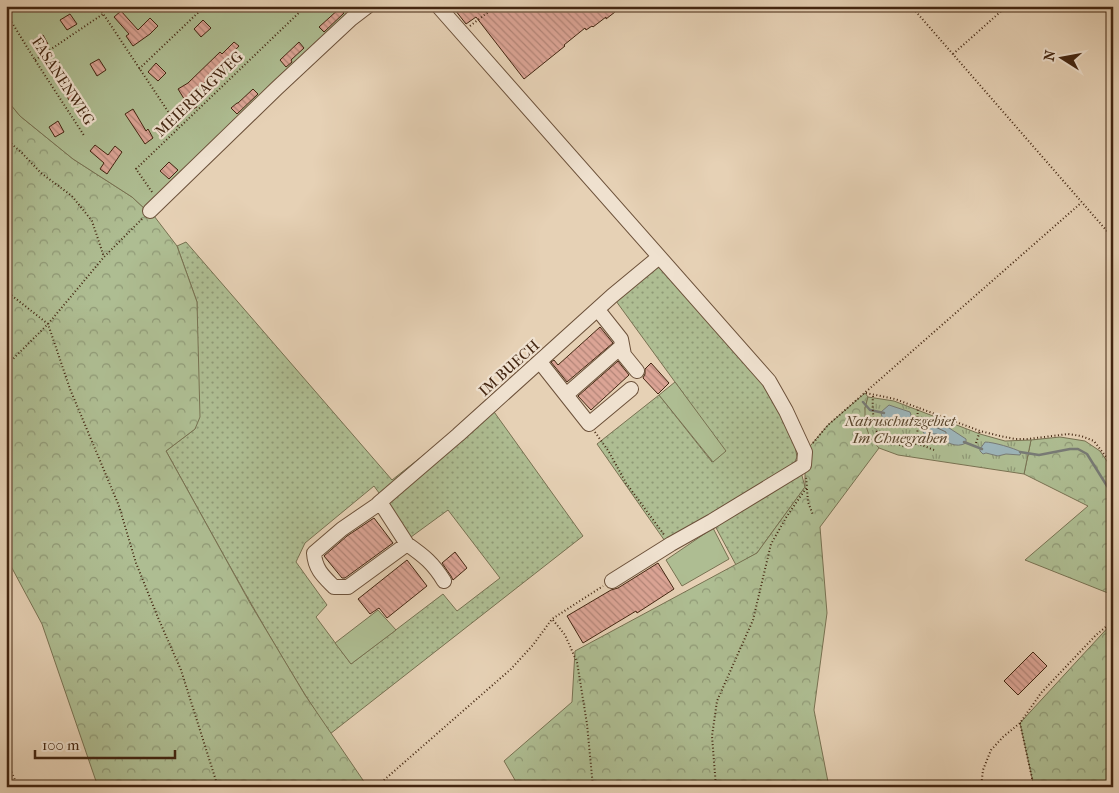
<svg xmlns="http://www.w3.org/2000/svg" width="1119" height="793" font-family="'IM FELL French Canon',serif">
  <style>
    .grass { fill: url(#grass-dots); stroke: #787252; fill-rule: evenodd }
    .forest { fill: url(#forest-crowns); stroke: #787252 }
    .park { fill: url(#park-tufts); stroke: #787252 }
    .garden { fill: #aebd92; stroke: #787252 }
    .water { fill: #9cb4b9; stroke: #787b76 }
    .lines { fill: none; stroke-linecap: round; stroke-linejoin: round }
    .shore { stroke: #706d65; stroke-width: 1 }
    .stream { stroke: #787b76; stroke-width: 2.5 }
    .building { fill: url(#building-back-hatch); stroke: #432611 }
    .minor-casing { stroke: #6c513a; stroke-width: 16 }
    .path { stroke: #432611; stroke-width: 2; stroke-dasharray: 1 2.5; stroke-linecap: butt }
    .minor { stroke: #efe1cf; stroke-width: 14 }
    .labels { text-anchor: middle; dominant-baseline: central; stroke-width: 4.5; stroke-linejoin: round; paint-order: stroke }
    .street-label { font-size: 15px; fill: #432611; stroke: #efe1cf }
    .park-label { font-size: 15px; font-style: italic; fill: #58442b; stroke: #efe1cf }
  </style>
  <defs>
    <pattern id="grass-dots" width="8" height="8" patternUnits="userSpaceOnUse" patternTransform="scale(1.25)"><rect width="8" height="8" fill="#aebd92"/><path d="M2 2h.1M6 6h.1" fill="none" stroke="#8f9976" stroke-width="1.8" stroke-linecap="round"/></pattern>
    <pattern id="forest-crowns" width="20" height="18" patternUnits="userSpaceOnUse" patternTransform="scale(1.25)"><rect width="20" height="18" fill="#aebd92"/><path d="M2 6a3 3 0 1 1 6 0M12 15a3 3 0 1 1 6 0" fill="none" stroke="#8f9976"/></pattern>
    <pattern id="park-tufts" width="24" height="20" patternUnits="userSpaceOnUse" patternTransform="scale(1.25)"><rect width="24" height="20" fill="#aebd92"/><path d="M3 7l-1-3M5 7V3M7 7l1-3M15 17l-1-3M17 17v-4M19 17l1-3" fill="none" stroke="#8f9976"/></pattern>
    <pattern id="building-back-hatch" width="6" height="6" patternUnits="userSpaceOnUse" patternTransform="scale(1.25)"><rect width="6" height="6" fill="#dba495"/><path d="M-1 5l2 2M0 0l6 6M5-1l2 2" fill="none" stroke="#b38578"/></pattern>
  </defs>
  <rect width="100%" height="100%" fill="#e6d1b5"/>
  <filter id="stains"><feTurbulence type="fractalNoise" baseFrequency=".004" numOctaves="4"/><feColorMatrix values="0 0 0 0 .2 0 0 0 0 .09 0 0 0 0 .02 0 0 0 .5 -.17"/></filter>
  <radialGradient id="worn" r=".72"><stop offset=".6" stop-color="#630" stop-opacity="0"/><stop offset="1" stop-color="#630" stop-opacity=".3"/></radialGradient>
  <path class="grass" d="M186,242L392,480L482,409H492L583,536L330,734C270,642 219,546 166,451L195,429L197,302L177,246ZM374,486L411,537L448,510L500,578L457,611L443,594L351,664L316,617L327,605L296,562L305,543Z
    M659,264L738,355L769,392L788,426L795,446L797,457L792,468L667,544L597,444L659,395L712,462L683,393L616,301Z
    M801,472L805,487L757,553L736,565L714,524Z"/>
  <path class="forest" d="M6,99L20,116L73,159L132,197L145,209L151,212L177,246L197,302L200,417L195,429L166,451L250,603L305,695L367,786L366,787H98L42,624L6,557Z
    M865,393L868,397L865,408L870,438L879,448L820,527L827,613L814,710L829,787H519L504,761L572,702L575,651L757,553L805,487V452L828,425Z
    M1060,437L1085,441L1100,451L1113,470V595L1025,560L1088,506L1024,474L1031,440Z
    M1113,622V787H1034L1020,723Z"/>
  <path class="park" d="M868,397L894,401L980,434L1005,441L1031,440L1024,474L898,455L879,448L870,438L865,423V408Z"/>
  <path class="garden" d="M6,6H362L145,209L132,197L73,159L20,116L6,99V27L9,26L6,22Z
    M675,382L726,451L713,462L659,395Z
    M713,528L729,559L682,586L666,560Z
    M378,610L396,630L351,664L335,643Z"/>
  <path class="water" d="M889,405L910,412L911,415L909,422C897,425 883,429 881,412Z
    M928,419L943,424L966,439V443C955,449 948,441 937,439C934,439 932,440 929,440C924,433 920,431 922,422Z
    M985,442C993,442 1014,448 1021,452L1020,455L1006,454L998,456L986,453L983,454L980,451V449Z"/>
  <g class="lines">
    <path class="shore" d="M929,424L946,432V435L944,436L936,434H931L927,429V426Z"/>
    <path class="stream" d="M863,402L870,410L884,413
      M908,419L915,420L924,425
      M964,442L982,449
      M1020,452L1039,455L1070,449H1078L1087,454L1107,486L1113,492"/>
  </g>
  <path class="building" d="M452,6H611L615,12L606,19V17L593,27L592,26L586,30L585,28L564,45L565,46L524,79L476,17L466,24Z
    M340,8L344,13L324,32L319,27Z
    M121,11L138,30L150,18L158,26L150,34L133,46L126,36L129,34L114,17Z
    M70,14L77,24L67,30L60,20Z
    M203,20L211,28L201,37L194,29Z
    M43,35L48,44L37,50L32,41Z
    M234,42L239,46L227,59L228,60L203,84L189,93L197,107L191,110L178,89L188,83L220,52L222,54Z
    M299,42L304,48L291,60L292,62L286,67L280,60Z
    M99,59L106,70L97,76L90,64Z
    M58,61L82,99L72,105L63,90H62L48,68Z
    M156,63L166,73L158,81L148,72Z
    M253,89L258,94L237,114L231,108L237,103H238Z
    M133,109L146,131L148,129L153,138L145,144L125,114Z
    M58,121L64,132L55,137L49,127Z
    M95,145L108,155L115,146L122,152L107,174L100,169L104,163L90,151Z
    M169,162L178,170L169,179L160,171Z
    M600,327L613,343L567,382L551,362L554,360L558,365Z
    M618,361L629,375L591,410L578,396Z
    M651,363L669,383L658,394L643,378L645,374V369Z
    M374,518L393,543L345,578H342L324,556L347,536Z
    M455,552L467,568L453,580L451,576L442,563Z
    M407,560L427,586L387,618L379,608L370,614L358,599Z
    M658,563L674,589L637,613L636,611L583,643L567,616L611,590L618,588Z
    M1033,652L1047,666L1018,695L1004,681Z"/>
  <g class="lines">
    <g class="minor-casing">
      <path id="minor" d="M438,6L769,381L786,411L805,452L804,465L712,521L671,544L612,581
        M150,211L277,88L351,19L368,6
        M598,310L621,339L624,355L637,371
        M540,362L589,424L631,389
        M566,395L622,346
        M380,502L407,544L348,587H334C323,576 315,569 314,553L342,529L377,505L380,502L458,435L612,296L659,257
        M407,544C424,556 433,563 444,581"/>
    </g>
    <path class="path" d="M98,6L179,128
      M911,6L1113,238
      M101,11L106,6
      M6,13L35,60L85,137
      M470,26L496,6
      M953,54L1007,6
      M35,60L103,14
      M139,69L205,6
      M6,139L22,153L41,173L72,196L92,221L104,257
      M152,192L136,169L306,6
      M6,291L48,324L70,389L119,506L136,563L159,620L181,670L218,787
      M6,366L48,324L104,257L143,218
      M866,393L895,399L980,431L1000,436L1015,439H1028L1068,434L1081,436L1094,441L1113,466
      M873,396C872,407 873,426 879,436L902,446L910,448L917,443L918,440L917,423L918,407
      M595,432L609,452L626,483L665,536
      M813,443L828,425L1081,203
      M917,443L934,450
      M976,443L980,431
      M807,489L808,502L813,515
      M553,620L565,635L577,662L587,724L593,787
      M1020,723L1034,787
      M6,759L18,787
      M376,787L511,669L533,645L552,619L603,586
      M716,787L712,736L717,701L753,620L771,544L787,516L807,487L806,477
      M981,787L983,770L991,750L1003,737L1020,723L1041,693L1096,635L1113,621"/>
    <use href="#minor" class="minor"/>
  </g>
  <g class="labels">
    <g class="street-label">
      <text transform="translate(63 81) rotate(57)">FASANENWEG</text>
      <text transform="translate(199 94) rotate(-44)">MEIERHAGWEG</text>
      <text transform="translate(509 368) rotate(-42)">IM BUECH</text>
    </g>
    <g class="park-label">
      <text x="900" y="421">Natruschutzgebiet<tspan x="900" dy="17">Im Chuegraben</tspan></text>
    </g>
  </g>
  <rect width="1119" height="793" fill="none" stroke="#e6d1b5" stroke-width="25"/>
  <rect x="8" y="8" width="1104" height="778" fill="none" stroke="#432611" stroke-width="2.5"/>
  <rect x="12" y="12" width="1094" height="768" fill="none" stroke="#432611"/>
  <g transform="translate(1062 58) rotate(281)" stroke="#efe1cf" stroke-width="4" paint-order="stroke">
  <path d="M0-4L9 19L0 12L-9 19Z" fill="#432611"/>
  <text y="-8" font-size="14" font-weight="bold" text-anchor="middle" fill="#432611">N</text>
  </g>
  <path d="M35 750v8h140v-8" fill="none" stroke="#432611" stroke-width="2.5"/>
  <text x="42" y="750" font-size="15" fill="#432611" stroke="#efe1cf" stroke-width="4" paint-order="stroke">100 m</text>
  <rect width="100%" height="100%" filter="url(#stains)"/>
  <rect width="100%" height="100%" fill="url(#worn)"/>
</svg>
